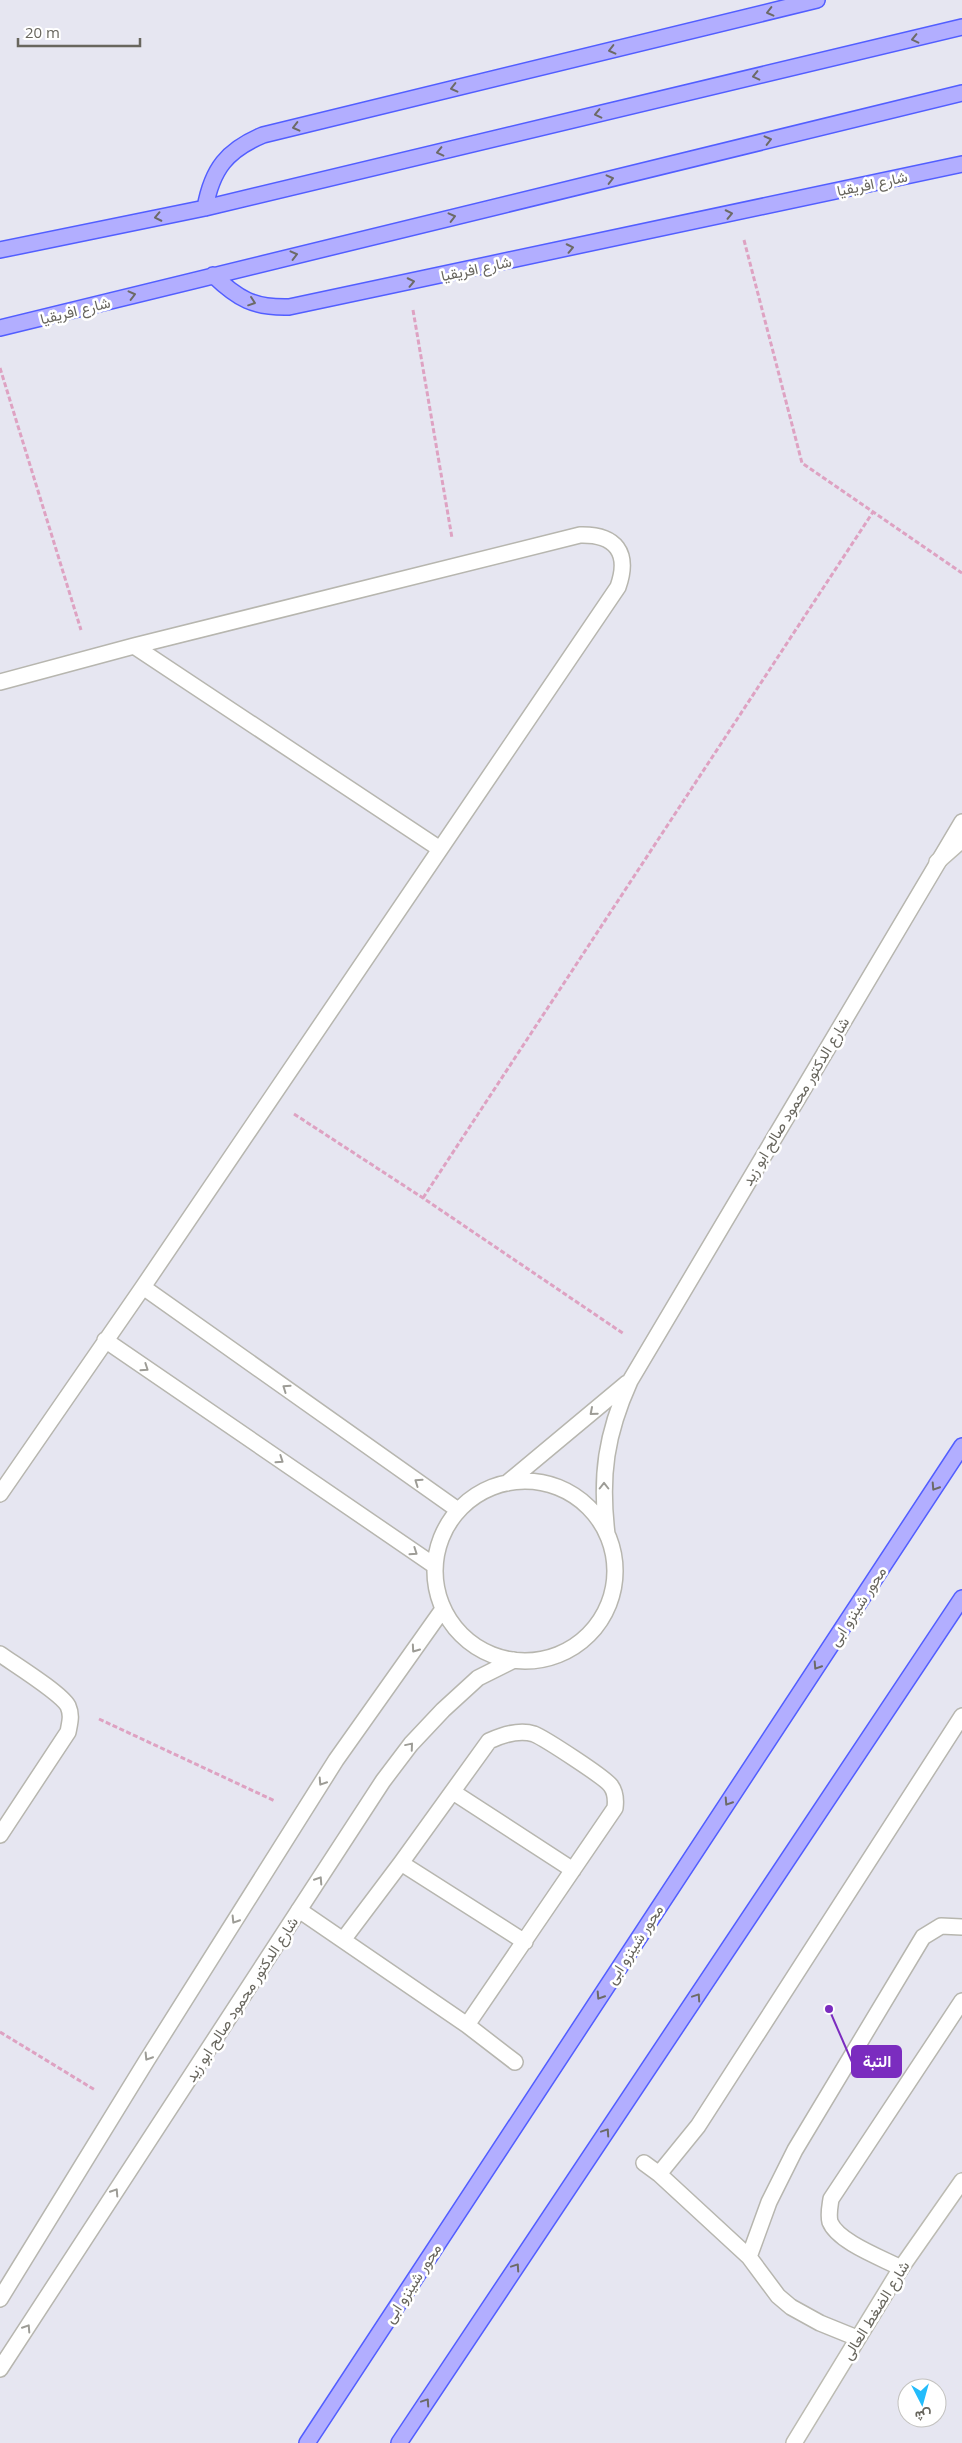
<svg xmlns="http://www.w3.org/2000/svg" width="962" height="2443" font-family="'Open Sans',Vazirmatn,sans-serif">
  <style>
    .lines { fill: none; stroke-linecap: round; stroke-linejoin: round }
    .lane-casing { stroke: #b7b6af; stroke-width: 18 }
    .street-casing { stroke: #b7b6af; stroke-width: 18 }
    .secondary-casing { stroke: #bcbbb2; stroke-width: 18 }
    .primary-casing { stroke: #525eff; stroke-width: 18 }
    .path { stroke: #dea2c2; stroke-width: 3; stroke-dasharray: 5 2.5; stroke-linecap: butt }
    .lane { stroke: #fff; stroke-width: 15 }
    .street { stroke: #fff; stroke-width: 15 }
    .secondary { stroke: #fff; stroke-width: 15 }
    .primary { stroke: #b2aeff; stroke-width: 15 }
    .oneway { stroke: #6c6a66 }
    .oneway2 { stroke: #9d9c96 }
    .labels { text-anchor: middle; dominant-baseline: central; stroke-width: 5; stroke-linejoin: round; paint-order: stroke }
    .street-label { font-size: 15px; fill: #68665e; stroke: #fff }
    .leader { fill: none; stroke: #7b2cbf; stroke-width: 2 }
    .callout-dot { fill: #7b2cbf; stroke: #fff; stroke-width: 2 }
    .callout { fill: #7b2cbf; stroke: #7b2cbf; stroke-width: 2 }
    .callout-label { font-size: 16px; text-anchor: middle; font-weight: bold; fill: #fff }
  </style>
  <rect width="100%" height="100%" fill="#e6e6f1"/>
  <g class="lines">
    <g class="lane-casing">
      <path id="lane" d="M453,1792L573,1870
        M401,1863L525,1942
        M299,1910L467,2025L515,2062
        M343,1940L401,1863L489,1741C502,1735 519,1729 534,1734C544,1738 606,1778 611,1786C616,1793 616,1800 615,1808L467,2025
        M644,2163L659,2174
        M749,2257L769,2202L795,2150L923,1937L941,1926L962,1927
        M901,2268C882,2258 838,2242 830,2222C828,2214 830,2206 831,2199L962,2001
        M857,2338L820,2323L791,2307L778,2296L749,2257L659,2174L698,2126L962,1716"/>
    </g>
    <g class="street-casing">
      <path id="street" d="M134,646L440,849
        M0,682L134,646L580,535C616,534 630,553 618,587L143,1287L0,1494
        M143,1287L458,1510
        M105,1340L435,1566
        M435 1571a90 90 0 1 1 180 0a90 90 0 1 1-180 0Z
        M507,1483L627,1383
        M607,1534C600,1476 606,1434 630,1381L962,822
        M0,1654C14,1664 61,1693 68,1706C72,1715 70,1722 68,1732L0,1835
        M0,2299L147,2060L336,1760L443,1609
        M0,2369L383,1781L411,1744L443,1710L478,1678L514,1660"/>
    </g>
    <g class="secondary-casing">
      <path id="secondary" d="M937,862L962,840
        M794,2443L901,2268L962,2181"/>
    </g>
    <g class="primary-casing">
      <path id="primary" d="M205,208C212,169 227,150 263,135L817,0
        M0,250L205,208L962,27
        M213,275C238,299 254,308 289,307L962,164
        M0,328L962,93
        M307,2443L962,1446
        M399,2443L962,1598"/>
    </g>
    <path class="path" d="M744,240L802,463L962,573
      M413,310L452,538
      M0,368L81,630
      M294,1114L423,1198L624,1334
      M423,1198L873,512
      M99,1719L275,1801
      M0,2032L95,2090"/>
    <use href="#lane" class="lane"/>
    <use href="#street" class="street"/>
    <use href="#secondary" class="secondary"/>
    <use href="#primary" class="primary"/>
  </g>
  <defs><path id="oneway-chevron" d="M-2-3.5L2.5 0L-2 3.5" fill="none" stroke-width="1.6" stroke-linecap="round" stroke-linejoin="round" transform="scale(1.25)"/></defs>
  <g class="oneway">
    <use href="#oneway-chevron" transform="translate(770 12) rotate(166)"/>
    <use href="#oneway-chevron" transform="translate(915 39) rotate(167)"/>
    <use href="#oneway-chevron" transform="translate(612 50) rotate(166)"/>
    <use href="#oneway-chevron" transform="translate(756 76) rotate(167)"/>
    <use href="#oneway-chevron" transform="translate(454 88) rotate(166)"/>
    <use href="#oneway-chevron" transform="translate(598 114) rotate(167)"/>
    <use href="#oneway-chevron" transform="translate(296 127) rotate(166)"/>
    <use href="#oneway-chevron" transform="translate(768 140) rotate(-14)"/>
    <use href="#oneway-chevron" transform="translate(440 152) rotate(167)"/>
    <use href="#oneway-chevron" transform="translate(610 179) rotate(-14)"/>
    <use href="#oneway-chevron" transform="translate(729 214) rotate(-12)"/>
    <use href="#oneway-chevron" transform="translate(158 217) rotate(168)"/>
    <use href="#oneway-chevron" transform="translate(452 217) rotate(-14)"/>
    <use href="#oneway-chevron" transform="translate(570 248) rotate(-12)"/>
    <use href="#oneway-chevron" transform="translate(294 255) rotate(-14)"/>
    <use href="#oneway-chevron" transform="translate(411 282) rotate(-12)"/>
    <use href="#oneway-chevron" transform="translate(132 295) rotate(-14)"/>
    <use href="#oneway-chevron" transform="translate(252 302) rotate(19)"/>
    <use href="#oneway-chevron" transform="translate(935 1487) rotate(123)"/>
    <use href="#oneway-chevron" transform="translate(817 1666) rotate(123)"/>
    <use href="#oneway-chevron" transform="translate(728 1802) rotate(123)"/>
    <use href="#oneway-chevron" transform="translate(600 1996) rotate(123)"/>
    <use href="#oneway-chevron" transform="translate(697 1997) rotate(-56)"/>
    <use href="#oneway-chevron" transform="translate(606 2132) rotate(-56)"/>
    <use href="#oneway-chevron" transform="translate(516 2267) rotate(-56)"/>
    <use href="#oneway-chevron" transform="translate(426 2402) rotate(-56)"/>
  </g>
  <g class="oneway2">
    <use href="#oneway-chevron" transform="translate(145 1368) rotate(34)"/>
    <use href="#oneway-chevron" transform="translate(286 1388) rotate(-145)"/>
    <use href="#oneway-chevron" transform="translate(593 1412) rotate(139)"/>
    <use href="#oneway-chevron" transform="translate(280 1460) rotate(34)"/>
    <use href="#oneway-chevron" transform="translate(418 1482) rotate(-145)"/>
    <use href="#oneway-chevron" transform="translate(604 1486) rotate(-90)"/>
    <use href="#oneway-chevron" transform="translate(414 1552) rotate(34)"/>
    <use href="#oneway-chevron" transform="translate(415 1649) rotate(125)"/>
    <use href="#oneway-chevron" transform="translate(410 1746) rotate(-50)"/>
    <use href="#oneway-chevron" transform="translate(322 1782) rotate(123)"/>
    <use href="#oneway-chevron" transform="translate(319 1880) rotate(-57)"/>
    <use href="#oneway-chevron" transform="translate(235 1920) rotate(122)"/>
    <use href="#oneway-chevron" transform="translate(148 2057) rotate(122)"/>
    <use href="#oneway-chevron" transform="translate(115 2192) rotate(-57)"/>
    <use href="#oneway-chevron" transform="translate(27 2328) rotate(-57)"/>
  </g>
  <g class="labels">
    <g class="street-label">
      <text transform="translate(872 183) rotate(-12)">شارع افريقيا</text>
      <text transform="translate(476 268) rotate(-12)">شارع افريقيا</text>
      <text transform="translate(75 310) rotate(-14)">شارع افريقيا</text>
      <text transform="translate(795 1101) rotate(-59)">شارع الدكتور محمود صالح ابو زيد</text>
      <text transform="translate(857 1606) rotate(-57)">محور شينزو ابى</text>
      <text transform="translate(634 1944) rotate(-57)">محور شينزو ابى</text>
      <text transform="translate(241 1999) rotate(-57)">شارع الدكتور محمود صالح ابو زيد</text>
      <text transform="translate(412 2283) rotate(-57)">محور شينزو ابى</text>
      <text transform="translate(875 2310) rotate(-58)">شارع الضغط العالى</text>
    </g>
  </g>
  <path class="leader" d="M829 2009L852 2062"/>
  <circle class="callout-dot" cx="829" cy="2009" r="5"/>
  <rect class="callout" x="852" y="2046" width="49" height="31" rx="5"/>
  <g class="callout-label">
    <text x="877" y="2067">التبة</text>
  </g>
  <g transform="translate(922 2403) rotate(174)"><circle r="24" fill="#ffffff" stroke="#c3c2bf"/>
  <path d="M0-4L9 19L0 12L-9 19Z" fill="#23bcfb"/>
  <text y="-8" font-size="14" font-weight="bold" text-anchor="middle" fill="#68665e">ش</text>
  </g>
  <path d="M18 38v8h122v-8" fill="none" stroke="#68665e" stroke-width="2.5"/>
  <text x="25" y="38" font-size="15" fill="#68665e" stroke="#ffffff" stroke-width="4" paint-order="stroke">20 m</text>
</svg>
